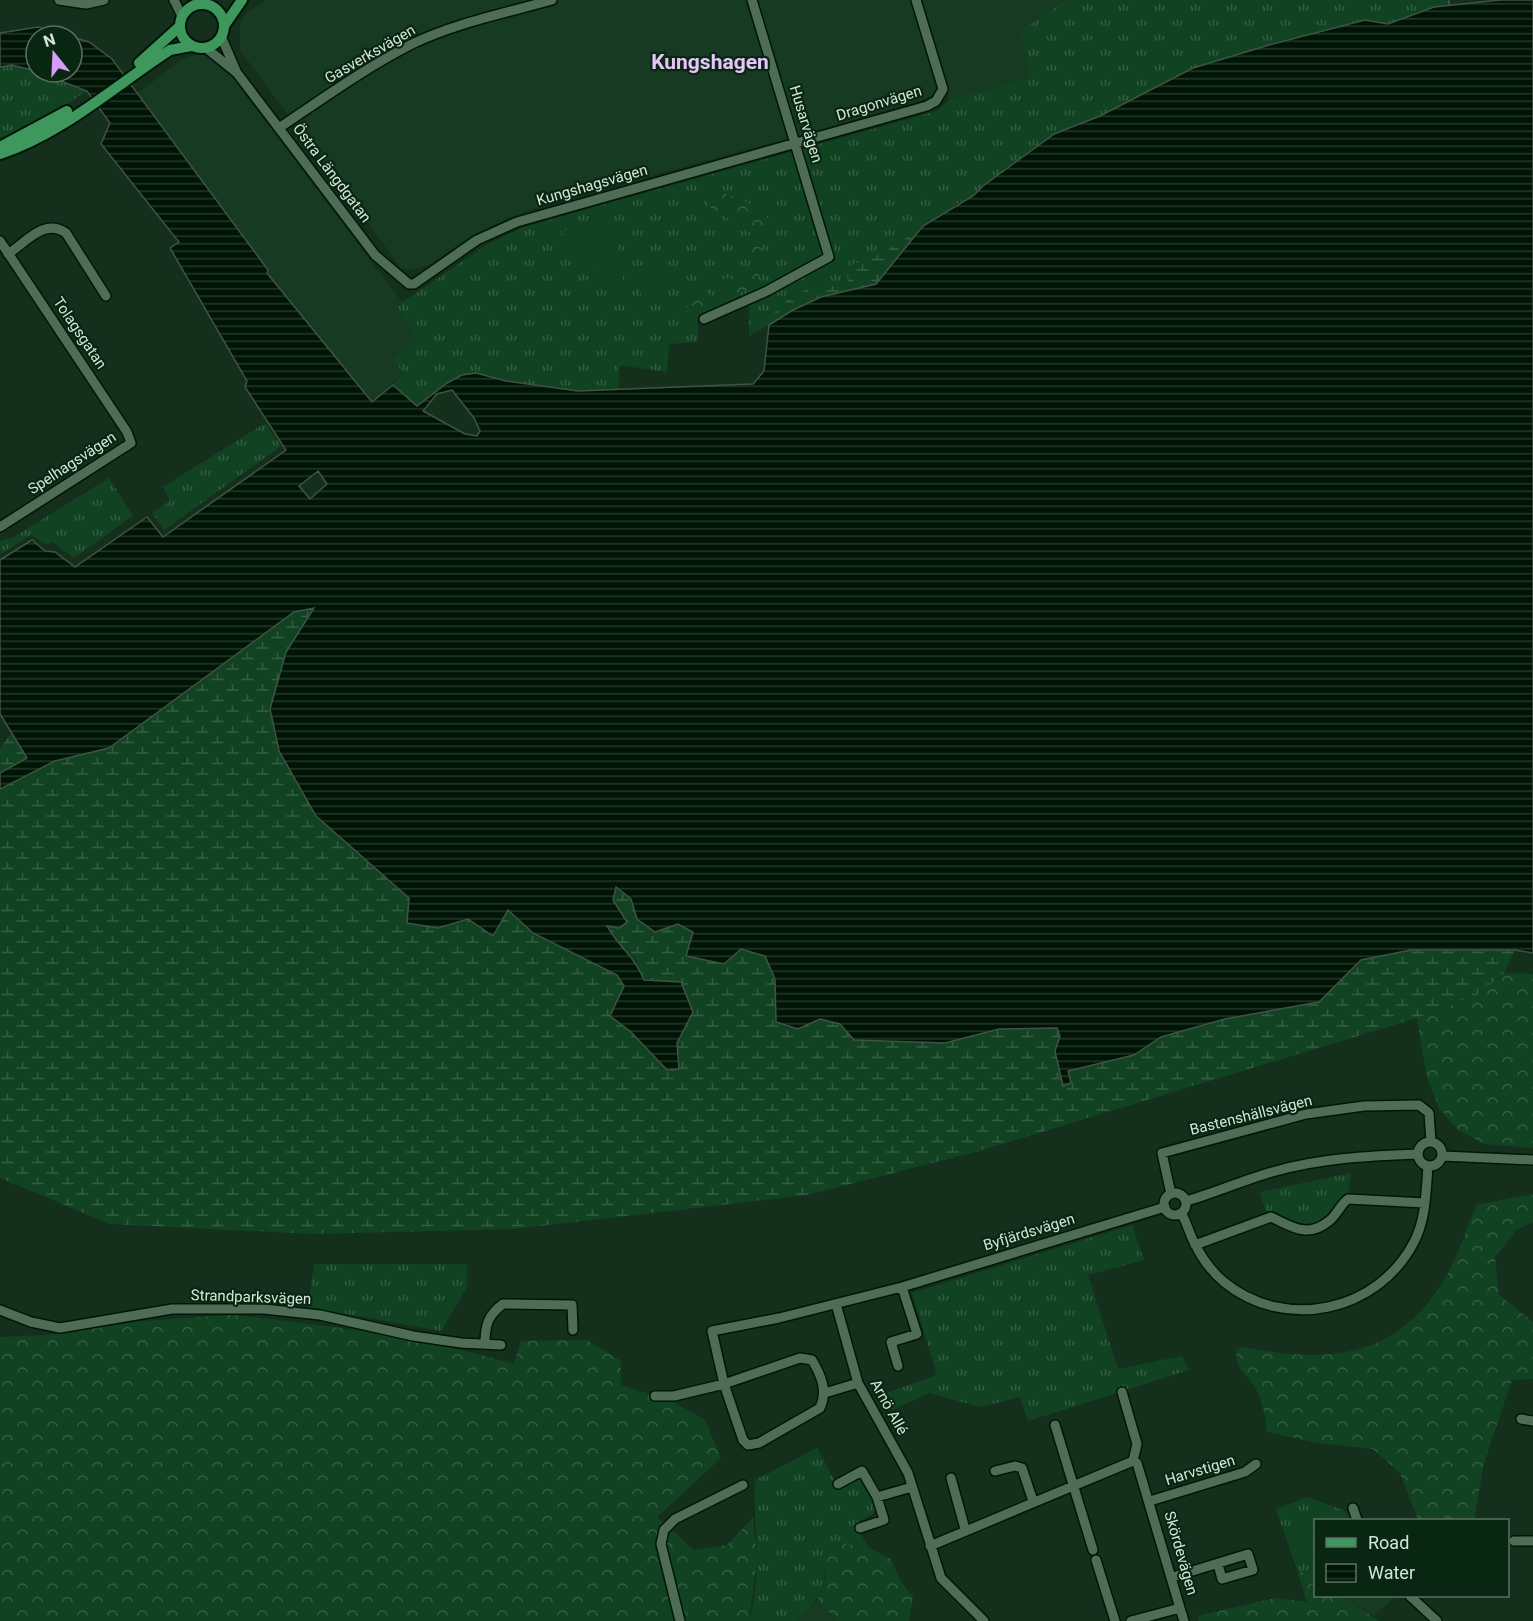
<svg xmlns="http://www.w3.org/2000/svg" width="1533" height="1621" font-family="Roboto,sans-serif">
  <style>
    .built { fill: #173a23 }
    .grass { fill: url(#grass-tufts) }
    .forest { fill: url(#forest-crowns) }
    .wetland { fill: url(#wetland-marsh) }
    .pitch { fill: #114323 }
    .water { fill: url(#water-rules); stroke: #405344; stroke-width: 1.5; fill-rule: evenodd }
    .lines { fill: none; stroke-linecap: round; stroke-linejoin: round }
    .stream { stroke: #405344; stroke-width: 2 }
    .minor-casing { stroke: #001706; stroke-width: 12 }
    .major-casing { stroke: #001706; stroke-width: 14 }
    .minor { stroke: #4f6d56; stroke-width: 9 }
    .major { stroke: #3e985e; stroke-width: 10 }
    .labels { text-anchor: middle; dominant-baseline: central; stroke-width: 4.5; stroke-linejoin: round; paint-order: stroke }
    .street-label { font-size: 15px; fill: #d5e5d8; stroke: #092613 }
    .district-label { font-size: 21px; font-weight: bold; fill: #e6c5fa; stroke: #092613 }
  </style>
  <defs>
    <pattern id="grass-tufts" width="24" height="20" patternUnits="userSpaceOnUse" patternTransform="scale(1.5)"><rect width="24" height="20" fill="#114323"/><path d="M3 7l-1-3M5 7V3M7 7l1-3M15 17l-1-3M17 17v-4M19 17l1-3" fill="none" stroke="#335e42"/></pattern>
    <pattern id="forest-crowns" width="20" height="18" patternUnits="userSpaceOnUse" patternTransform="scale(1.5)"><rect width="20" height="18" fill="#114323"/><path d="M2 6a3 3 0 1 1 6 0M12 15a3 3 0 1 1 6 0" fill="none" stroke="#335e42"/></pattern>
    <pattern id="wetland-marsh" width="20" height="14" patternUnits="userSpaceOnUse" patternTransform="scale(1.5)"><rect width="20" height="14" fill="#114323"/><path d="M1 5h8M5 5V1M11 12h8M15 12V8" fill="none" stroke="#335e42"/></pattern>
    <pattern id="water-rules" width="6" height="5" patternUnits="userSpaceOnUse" patternTransform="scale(1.5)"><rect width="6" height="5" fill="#001505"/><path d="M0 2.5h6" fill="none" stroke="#243729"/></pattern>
  </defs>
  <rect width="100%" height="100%" fill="#14301c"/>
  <path class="built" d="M267,0H1071L1062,3L1031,77L949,100L948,91L816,131L547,204L506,219L465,240L429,265L410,270L401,268L240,50V24L245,14Z
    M203,52L219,60L402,302L397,306L417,340L404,373L372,403L266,272L268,270L140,100L138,93L181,60Z
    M1343,1596H1396L1374,1616Z
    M817,1601L838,1621H797Z"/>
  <path class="grass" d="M1071,0H1447L1448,4L1434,7L1388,24L1365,20L1328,29L1193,68L1100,116L1054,134L983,186L973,196L956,204L876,284L793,310L749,336V298L698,320V342L669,344L667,372L619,365V391H577L506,381L489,375H462L417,406L393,385L404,373L393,360L417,340L397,306L488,244L524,227L937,111L949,100L1031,77L1020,31L1062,3Z
    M12,65L56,77L87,91L42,120L0,139V67Z
    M265,423L281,446L164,530L152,513L170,501L163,487Z
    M109,478L133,516L74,558L53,542L45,544L31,535L0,554V541L14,537Z
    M1351,1173L1348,1193C1331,1203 1323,1233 1298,1225C1287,1222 1277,1215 1266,1212L1260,1192Z
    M1132,1225L1144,1260L1088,1275L1118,1369L1182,1356L1189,1370L1028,1421L1020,1397L980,1407L929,1393L892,1410L884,1394L937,1375L912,1293Z
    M314,1264H467V1287L441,1331L308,1307Z
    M817,1448L837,1485L855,1475L864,1479L876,1505L874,1513L855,1524L869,1548L840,1543L826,1548C826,1586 824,1595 797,1621H749C763,1576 753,1527 755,1480Z
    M1307,1497L1343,1510L1354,1520H1316L1315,1531L1300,1523L1288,1544L1315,1556L1316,1567L1298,1573L1276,1509Z"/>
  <path class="forest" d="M712,190C736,196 758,205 774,225L749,232L707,205Z
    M752,242L761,244C765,269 760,289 732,295L712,280L753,275Z
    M703,279L713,302L712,310L689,320L685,308L693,304Z
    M1504,973L1533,974V1148L1485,1144L1458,1130L1439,1108L1426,1074L1417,1018L1477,995Z
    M1533,1194V1222L1516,1230L1495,1257L1499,1295L1533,1322V1379L1512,1380L1484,1463L1474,1520H1418L1400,1473L1373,1449L1319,1443L1267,1432C1265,1416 1263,1400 1254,1386C1243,1369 1237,1372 1236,1350L1242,1347C1323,1363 1392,1361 1441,1285C1457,1260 1466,1231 1476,1205Z
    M231,1315C327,1325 421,1337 514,1364L521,1341L587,1340L621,1361V1385L674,1402L705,1420L721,1458L657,1517L694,1550L727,1545L753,1518L757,1561L749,1621H0V1337L47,1335L143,1321Z
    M840,1543L869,1548L891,1559L899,1578L913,1597L909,1621H838L817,1601L826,1578V1548Z
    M1315,1567L1316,1596H1343L1379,1621H1199L1198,1616L1275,1598L1307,1602L1298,1573Z"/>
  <path class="wetland" d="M908,237H921L908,253L904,248L901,249L904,254L881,288L775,333L769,318L786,301L819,283L841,288L848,285L847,267L882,253Z
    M314,607L286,652L316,816L409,898L438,928L508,910L533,933L617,975L625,986L610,1016L630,1031L667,1070L679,1069L677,1043L693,1012L644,980L636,960L616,943L606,925L616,886L631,899L638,919L678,924L693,932L686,956L741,949L765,956L775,979L776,1022L798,1029L820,1019L840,1024L854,1040L945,1043L999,1029L1058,1028L1060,1036L1055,1051L1068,1071L1134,1055L1161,1037L1225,1019L1319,1002L1364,959L1411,950H1515L1504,973L1477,995L1417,1018L979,1151L807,1195L514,1229L313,1234L110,1224L0,1178V789L55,761L109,748L294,612Z
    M12,733L27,758L0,773V748Z"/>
  <path class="pitch" d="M599,219L620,253L626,302L608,304L603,267L576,255L561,232Z
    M658,263L663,295L642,299L636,267Z
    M1299,1523L1315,1531V1556L1288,1544Z"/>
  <path class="water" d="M1500,0H1533V953L1515,950H1411L1361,960L1319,1002L1225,1019L1161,1037L1134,1055L1068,1071L1071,1083L1063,1086L1055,1051L1060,1036L1057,1028L999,1029L945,1043L854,1040L840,1024L820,1019L798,1029L776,1022L775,979L765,956L741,949L724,964L686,956L693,932L678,924L655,932L637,919L631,899L616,887L613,900L627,922L619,928L607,926C620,949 634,955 644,980L681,982L693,1012L677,1043L679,1069L667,1070L630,1031L610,1016L624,986L617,975L533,933L508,910L493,936L468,919L438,928L407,923L409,898L316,816L279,751L270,709L286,652L314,608L294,612L109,748L55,761L0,789V773L27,758L0,714V560L32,540L45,551L55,552L75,567L147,517L163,537L286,450L245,387L247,381L170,248L179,242L101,144L110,123L87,91L38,72H72V37L89,42L112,59L268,270L267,273L372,402L393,385L417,406L447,383L462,375L476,373L506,381L578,391L753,384L764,371L769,325L793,310L821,297L876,284L923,226L973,196L983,186L1054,134L1100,116L1193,68L1269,45L1365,20L1388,24L1434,7ZM452,390L474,418L480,431L477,436L465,434L423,411L437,394ZM318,471L327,484L310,499L299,486Z
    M38,27L68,36H36V71L12,65L0,67V33Z"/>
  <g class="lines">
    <path class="stream" d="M1449,1V4"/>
    <g class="minor-casing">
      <path id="minor" d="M59,0L86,4L104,0
        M174,0L182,16
        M197,0L203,4
        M221,36L236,71
        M206,48L237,73L375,255L409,284H414L477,240L517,222L927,106L936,101L943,89L916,0
        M279,128C322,99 365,68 412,44C455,23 506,13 552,0
        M0,241L127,432L131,443L0,527
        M8,254C27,241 45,218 66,233L106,296
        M704,319L767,291L829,257L752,0
        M1418 1154a12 12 0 1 1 24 0a12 12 0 1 1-24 0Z
        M1442,1156L1533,1160
        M1164 1204a11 11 0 1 1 22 0a11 11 0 1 1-22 0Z
        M1171,1194L1162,1153L1306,1114L1364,1106L1419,1105L1429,1113L1431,1142
        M1186,1201C1215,1193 1243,1180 1272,1172C1320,1158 1368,1156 1418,1154
        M1181,1213C1187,1222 1189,1233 1194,1242C1201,1257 1211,1271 1224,1282C1285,1332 1378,1312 1414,1242C1426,1219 1426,1191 1428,1166
        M1195,1245L1271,1217C1291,1226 1307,1239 1329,1221C1337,1215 1340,1205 1348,1199L1425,1203
        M836,1304L858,1383L908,1473L941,1578L984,1621
        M0,1310L31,1322L60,1328L172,1309H264L320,1315L413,1336L461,1343L501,1345
        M485,1344C485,1325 488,1315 503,1304L572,1305L573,1330
        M898,1366L891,1342L917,1334L902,1287
        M1122,1392L1137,1444L1133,1461
        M825,1393L858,1383
        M655,1396H674L724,1384L743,1440L748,1445L759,1443L820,1408C828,1391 821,1375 812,1360L800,1358L724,1384L712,1331L779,1318L902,1287L1165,1207
        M1521,1419L1533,1421
        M1055,1425L1093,1550
        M995,1471L1015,1466L1022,1468L1033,1501
        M951,1478L965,1529
        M838,1484L862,1471L877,1497L884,1520L860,1528
        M877,1497L912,1487
        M1150,1501L1245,1472L1256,1464
        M1353,1508L1357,1520
        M1514,1541H1533
        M930,1546L1133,1461L1137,1463L1180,1608L1131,1621
        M1096,1560L1115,1621
        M1173,1577L1248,1554L1253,1570L1222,1579L1218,1564
        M1410,1596L1437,1621
        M1180,1608L1184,1621
        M680,1621L661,1544L664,1530L675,1519L743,1485"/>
    </g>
    <g class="major-casing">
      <path id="major" d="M180 26a22 22 0 1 1 44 0a22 22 0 1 1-44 0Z
        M224,26L242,0
        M139,63L179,27
        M0,147L67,111
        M0,154C62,134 116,85 170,50L191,46"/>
    </g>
    <use href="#minor" class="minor"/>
    <use href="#major" class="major"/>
  </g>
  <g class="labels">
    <g class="street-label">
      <text transform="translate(370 54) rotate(-30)">Gasverksvägen</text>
      <text transform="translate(879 103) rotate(-17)">Dragonvägen</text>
      <text transform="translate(806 124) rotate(73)">Husarvägen</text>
      <text transform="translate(332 173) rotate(53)">Östra Längdgatan</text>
      <text transform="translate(592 185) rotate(-16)">Kungshagsvägen</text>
      <text transform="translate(80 333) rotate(56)">Tolagsgatan</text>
      <text transform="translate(72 463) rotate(-33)">Spelhagsvägen</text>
      <text transform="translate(1251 1115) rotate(-14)">Bastenshällsvägen</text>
      <text transform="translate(1029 1232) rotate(-17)">Byfjärdsvägen</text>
      <text transform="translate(251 1297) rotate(2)">Strandparksvägen</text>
      <text transform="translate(889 1407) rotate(61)">Arnö Allé</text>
      <text transform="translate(1200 1470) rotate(-17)">Harvstigen</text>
      <text transform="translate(1181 1553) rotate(74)">Skördevägen</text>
    </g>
    <g class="district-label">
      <text x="710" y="62">Kungshagen</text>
    </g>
  </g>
  <rect x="1314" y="1519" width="195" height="78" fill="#092613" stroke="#5b7262" stroke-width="1.5"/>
  <rect x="1326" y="1538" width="30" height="9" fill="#3e985e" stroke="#5b7262" stroke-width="1.5"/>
  <text x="1368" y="1549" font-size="18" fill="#d5e5d8">Road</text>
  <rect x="1326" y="1564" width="30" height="18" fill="url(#water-rules)" stroke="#5b7262" stroke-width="1.5"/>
  <text x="1368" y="1579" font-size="18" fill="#d5e5d8">Water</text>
  <g transform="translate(54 54) rotate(342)"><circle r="28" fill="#092613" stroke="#5b7262" stroke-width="1.5"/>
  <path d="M0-4.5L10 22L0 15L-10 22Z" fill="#d79bf9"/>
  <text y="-9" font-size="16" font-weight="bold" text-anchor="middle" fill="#d5e5d8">N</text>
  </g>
</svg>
